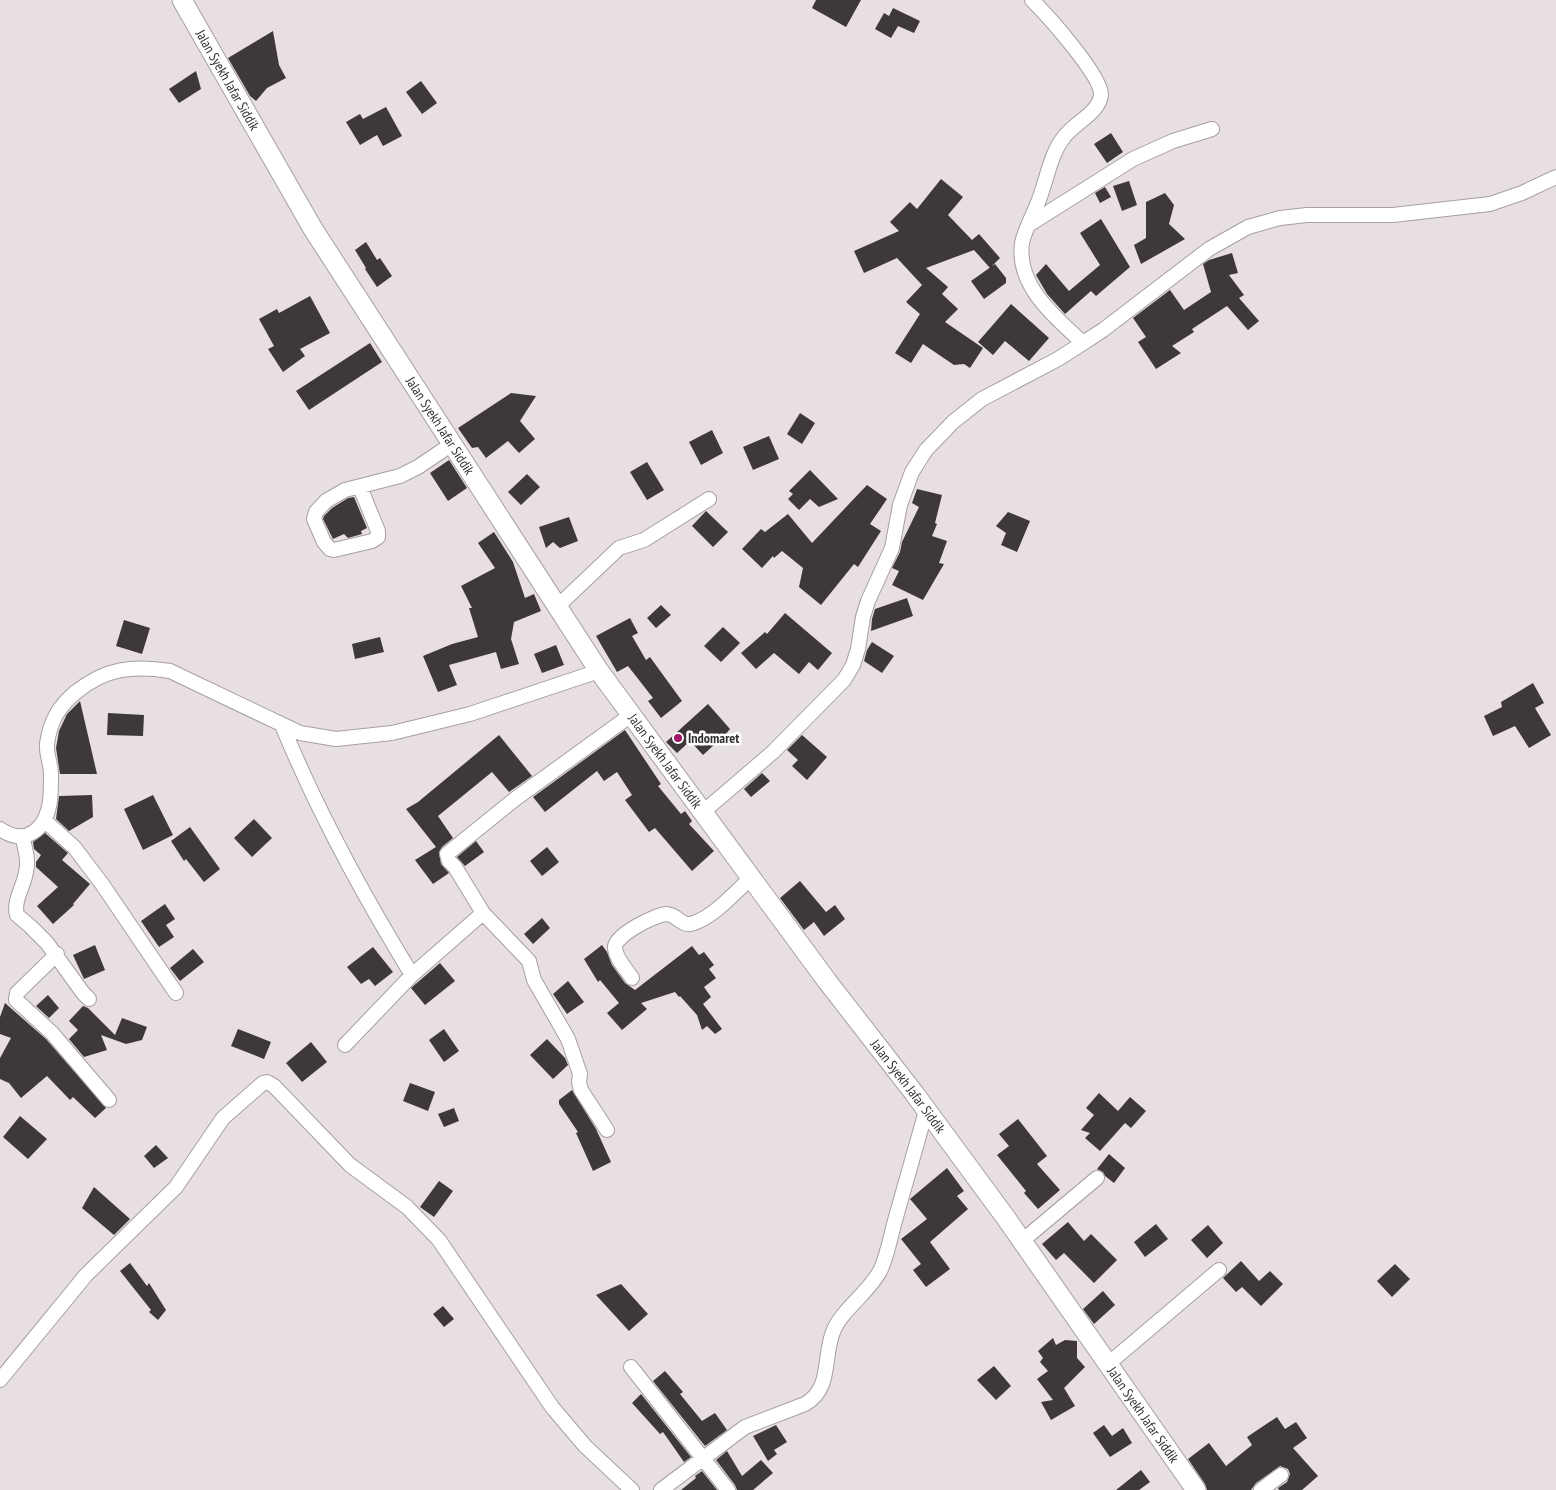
<svg xmlns="http://www.w3.org/2000/svg" width="1556" height="1490" font-family="'PT Sans Narrow',sans-serif">
  <style>
    .building { fill: #3f383b }
    .lines { fill: none; stroke-linecap: round; stroke-linejoin: round }
    .street-casing { stroke: #a79fa2; stroke-width: 16 }
    .secondary-casing { stroke: #a79fa2; stroke-width: 21 }
    .street { stroke: #fff; stroke-width: 14 }
    .secondary { stroke: #fff; stroke-width: 19 }
    .poi-dot { fill: #9f1968; stroke: #fff; stroke-width: 2 }
    .labels { text-anchor: middle; dominant-baseline: central; stroke-width: 5; stroke-linejoin: round; paint-order: stroke }
    .street-label { font-size: 14px; fill: #333031; stroke: #fff }
    .poi-label { font-size: 14px; font-weight: bold; fill: #333031; stroke: #fff; text-anchor: start }
  </style>
  <rect width="100%" height="100%" fill="#e7dfe2"/>
  <path class="building" d="M816,0H861L846,27L812,8Z
    M893,8L920,21L914,33L898,26L891,38L875,29L884,13L889,16Z
    M273,31L279,65L286,78L267,88L256,101L250,96L228,58Z
    M196,71L201,89L179,103L169,89Z
    M421,81L437,103L422,114L406,92Z
    M386,107L402,136L383,146L377,135L360,145L346,122L360,114L363,119Z
    M1111,133L1123,152L1107,163L1094,144Z
    M941,179L963,197L948,215L972,240L979,234L1000,258L990,268L974,250L926,268L948,287L942,294L958,309L945,322L983,348L970,368L964,364L954,365L923,344L911,363L895,353L920,314L906,302L922,285L897,258L864,273L854,251L899,231L890,222L910,202L917,209Z
    M1129,181L1137,205L1122,211L1113,186Z
    M1105,187L1111,197L1100,203L1095,193Z
    M1165,193L1174,205L1169,224L1185,239L1141,264L1134,245L1146,238V202Z
    M1101,219L1130,267L1096,296L1091,291L1065,314L1047,294L1036,275L1046,264L1069,291L1100,265L1080,233Z
    M366,242L377,260L380,258L392,276L377,287L365,269L366,268L355,250Z
    M1232,253L1238,273L1229,275L1244,295L1239,298L1259,321L1248,330L1227,306L1192,329L1194,332L1172,346L1181,353L1156,369L1138,342L1146,337L1133,318L1170,290L1184,310L1211,292L1203,264L1209,260Z
    M995,264L1006,278V283L984,299L971,281Z
    M310,296L330,333L300,349L305,356L283,372L268,349L274,346L259,319L277,309L279,313Z
    M1011,304L1049,338L1029,361L1005,341L993,355L978,342Z
    M370,343L382,362L309,410L296,391Z
    M511,393L536,396L520,421L535,439L519,453L508,441L486,458L478,447L472,448L458,428Z
    M800,413L815,423L802,444L787,434Z
    M712,430L723,453L701,465L689,442Z
    M769,436L779,459L753,470L743,447Z
    M449,460L467,488L448,501L430,473Z
    M647,462L664,490L647,500L630,472Z
    M810,470L838,499L819,507L810,499L799,510L788,499L793,494L789,491Z
    M527,474L540,487L521,505L508,492Z
    M867,485L887,499L870,524L881,531L858,567L854,564L821,605L799,587L803,568L782,551L774,558L773,556L762,568L742,549L761,529L765,532L788,514L812,543Z
    M917,489L942,495L935,523L937,524L932,536L947,541L939,563L944,564L923,600L892,585L899,571L892,568L900,552L902,542L919,507L912,503Z
    M354,497L367,528L361,531L362,534L348,538L344,534L333,539L323,519L324,516L332,508L348,498Z
    M706,511L728,532L713,547L692,526Z
    M1008,512L1030,521L1017,552L1001,545L1006,533L996,526Z
    M569,517L578,541L560,548L553,542L546,548L539,527Z
    M494,532L513,562L525,598L534,594L541,611L514,622L511,639L519,664L501,669L496,652L449,665L457,685L438,692L423,656L452,644L478,637L469,608H472L461,586L495,568L478,543Z
    M907,598L913,616L871,631L872,619L875,609Z
    M661,605L671,615L656,628L647,618Z
    M785,613L832,653L818,670L809,662L799,674L774,653L756,669L741,653L765,632L767,634Z
    M630,618L638,633L632,636L646,660L650,657L682,701L661,718L648,701L653,698L628,666L617,672L596,636Z
    M124,620L150,628L142,654L116,646Z
    M723,627L740,643L721,662L704,646Z
    M380,637L384,652L355,659L352,644Z
    M872,642L894,656L882,673L864,661L867,650Z
    M556,645L564,665L542,673L534,654Z
    M1533,683L1544,703L1535,708L1551,735L1529,748L1515,726L1493,736L1484,716L1502,707L1501,702Z
    M80,701L97,774H60L56,748L59,731L67,714Z
    M708,704L730,729L726,734L703,755L690,741L677,753L666,742Z
    M108,713L144,715L143,736L107,735Z
    M625,730L661,784L658,786L681,814L685,811L692,821L689,824L714,851L692,871L655,828L649,832L625,800L632,795L617,772L604,781L597,771L545,812L533,797Z
    M499,735L532,776L509,792L492,772L438,816L453,838L442,847L439,852L441,864L449,873L433,884L415,860L436,847L406,809L418,802Z
    M802,735L827,757L807,780L792,766L798,760L787,750Z
    M762,773L770,781L751,797L744,789Z
    M92,795L93,817L69,831L56,819L59,796Z
    M153,795L173,835L143,850L124,809Z
    M254,819L272,838L252,857L234,838Z
    M190,827L220,869L204,882L186,859L184,861L171,841Z
    M45,833L68,853L62,860L90,884L73,904L74,905L53,924L37,906L58,887L36,867V862L41,855L34,849L33,842Z
    M476,841L484,852L465,866L457,857Z
    M547,847L559,862L542,876L530,861Z
    M800,881L826,912L835,905L845,919L824,936L814,922L804,930L780,898Z
    M165,904L175,919L166,925L174,937L159,947L141,921Z
    M542,918L550,928L533,944L524,934Z
    M95,945L105,970L84,979L73,955Z
    M602,945L607,952L612,965L625,983L635,990L692,946L699,955L704,952L714,965L709,969L716,978L704,987L711,997L703,1004L722,1029L715,1034L707,1026L702,1030L697,1015L680,996L679,997L675,992L641,1003L647,1009L622,1030L607,1013L619,1003L600,980L598,982L584,959Z
    M373,947L393,972L375,986L369,979L361,984L347,967Z
    M193,949L204,962L180,981L170,968Z
    M440,963L455,981L425,1005L411,988Z
    M568,981L584,1002L567,1014L553,994Z
    M48,995L59,1008L49,1018L36,1006Z
    M5,1003L46,1039L106,1108L95,1118L73,1097L70,1100L47,1076L21,1098L9,1083L0,1079V1058L11,1038L0,1034V1017Z
    M83,1006L88,1008L115,1035L122,1018L147,1027L142,1040L126,1044L101,1035L107,1050L84,1057L69,1039L78,1030L69,1021Z
    M238,1029L271,1042L264,1059L231,1046Z
    M444,1029L459,1051L444,1062L429,1040Z
    M547,1039L565,1058L568,1065L553,1079L530,1055Z
    M311,1042L327,1062L302,1082L286,1063Z
    M410,1083L435,1092L428,1111L403,1101Z
    M572,1090L596,1129L611,1162L593,1171L576,1133L578,1132L559,1104V1100Z
    M1099,1093L1118,1111L1130,1097L1146,1111L1131,1128L1125,1123L1100,1151L1085,1138L1090,1133L1081,1130L1094,1115L1086,1108Z
    M454,1108L459,1121L444,1127L438,1114Z
    M20,1116L47,1139L28,1159L3,1137Z
    M1018,1119L1047,1156L1037,1164L1060,1190L1038,1209L1024,1193L1026,1191L997,1155L1009,1146L999,1134Z
    M156,1145L168,1158L154,1168L144,1156Z
    M1109,1154L1125,1168L1114,1183L1105,1176L1103,1172L1097,1169Z
    M947,1168L964,1191L957,1196L968,1209L930,1242L950,1269L926,1287L913,1270L921,1264L901,1239L927,1219L910,1199Z
    M439,1181L453,1191L434,1217L420,1207Z
    M94,1187L130,1219L114,1235L82,1208Z
    M1068,1222L1084,1241L1091,1234L1117,1260L1094,1283L1064,1253L1056,1260L1042,1244Z
    M1156,1224L1168,1239L1145,1257L1134,1242Z
    M1208,1225L1223,1243L1207,1258L1191,1240Z
    M1241,1261L1259,1281L1270,1271L1283,1284L1261,1306L1242,1287L1236,1292L1223,1278Z
    M130,1263L147,1286L149,1283L166,1310L158,1320L149,1312L151,1310L120,1271Z
    M1395,1264L1410,1279L1392,1297L1377,1281Z
    M621,1284L648,1314L629,1331L596,1295Z
    M1103,1291L1115,1305L1094,1324L1083,1309Z
    M443,1306L454,1319L444,1327L433,1314Z
    M1053,1338L1056,1345L1065,1340L1077,1341V1358L1085,1367L1064,1388L1075,1406L1051,1420L1041,1402L1053,1400L1037,1379L1048,1371L1040,1362L1043,1358L1038,1351Z
    M994,1366L1011,1386L996,1400L977,1380Z
    M665,1371L683,1392L680,1394L702,1421L715,1413L727,1430L705,1446L653,1381Z
    M641,1394L691,1457L684,1462L663,1432L660,1434L632,1403Z
    M1277,1417L1285,1429L1296,1422L1307,1438L1293,1448L1318,1476L1302,1490H1279L1278,1488L1287,1482L1290,1474L1288,1469L1280,1466L1256,1483L1251,1490H1207L1205,1484L1188,1459L1209,1443L1226,1466L1252,1445L1247,1437Z
    M776,1425L787,1442L774,1450L777,1454L768,1461L753,1436Z
    M1104,1425L1112,1436L1123,1428L1132,1443L1110,1457L1093,1433Z
    M727,1451L742,1476L761,1460L773,1473L753,1490H737L735,1485L716,1460Z
    M1141,1470L1150,1482L1139,1490H1116Z
    M702,1471L717,1490H681L696,1478L695,1476Z"/>
  <g class="lines">
    <g class="street-casing">
      <path id="street" d="M1032,0C1047,15 1102,76 1101,95C1099,113 1074,123 1064,137C1051,153 1047,178 1040,197C1035,212 1025,228 1022,243C1016,286 1055,317 1083,343
        M1030,224L1133,159L1173,141L1212,129
        M360,487L378,531V537L372,541L334,550L330,549L324,542L314,519L316,512L326,501L345,490L400,476L418,467L452,444
        M558,606L619,548L644,540L709,499
        M282,725C318,813 363,895 412,975
        M703,812L773,752L844,680L853,665L858,649L863,617L868,601L892,548L900,505L912,472L926,450L953,422L982,399L1058,359L1083,343L1103,330L1209,249L1248,227L1280,218L1307,215H1393L1490,204L1522,193L1556,177
        M45,821L74,847L102,884L176,993
        M0,829C26,847 46,829 50,801C51,793 51,782 51,774C51,764 46,754 47,744C50,721 59,706 76,692C106,668 133,665 170,671L300,733L336,739L392,733L470,714L599,671
        M22,836C25,848 29,860 26,872C24,886 13,901 17,915L30,926L47,943L83,993L89,999
        M57,954L17,993L16,1000L52,1033L109,1100
        M632,978C626,969 616,959 615,948C613,936 656,914 667,914C678,915 682,928 694,923C716,915 734,893 751,878
        M345,1045L412,975L483,913
        M607,1130L581,1090L579,1082L580,1074L568,1039L534,980L529,961L483,913L455,867L449,861L447,854L515,799L631,715
        M1022,1241L1097,1178
        M1108,1364L1219,1270
        M631,1367L728,1490
        M0,1380L86,1275L176,1187L223,1118L263,1083L267,1082L274,1086L350,1165L407,1207L439,1240L552,1407L585,1446L632,1490
        M661,1490L745,1427L805,1404C832,1389 823,1357 833,1332C841,1310 870,1292 881,1269C888,1253 891,1234 896,1217C906,1182 916,1146 926,1111
        M1261,1490L1281,1475"/>
    </g>
    <g class="secondary-casing">
      <g id="secondary">
        <path id="s1" d="M182,0L313,229L599,671L827,981L914,1093L1006,1218L1196,1490"/>
      </g>
    </g>
    <use href="#street" class="street"/>
    <use href="#secondary" class="secondary"/>
  </g>
  <circle class="poi-dot" cx="678" cy="738" r="5"/>
  <g class="labels">
    <g class="street-label">
      <text stroke="none"><textPath href="#s1" startOffset="92">Jalan Syekh Jafar Siddik</textPath></text>
      <text stroke="none"><textPath href="#s1" startOffset="498">Jalan Syekh Jafar Siddik</textPath></text>
      <text stroke="none"><textPath href="#s1" startOffset="902">Jalan Syekh Jafar Siddik</textPath></text>
      <text stroke="none"><textPath href="#s1" startOffset="1308">Jalan Syekh Jafar Siddik</textPath></text>
      <text stroke="none"><textPath href="#s1" startOffset="1712">Jalan Syekh Jafar Siddik</textPath></text>
    </g>
    <g class="poi-label">
      <text x="688" y="738">Indomaret</text>
    </g>
  </g>
</svg>
